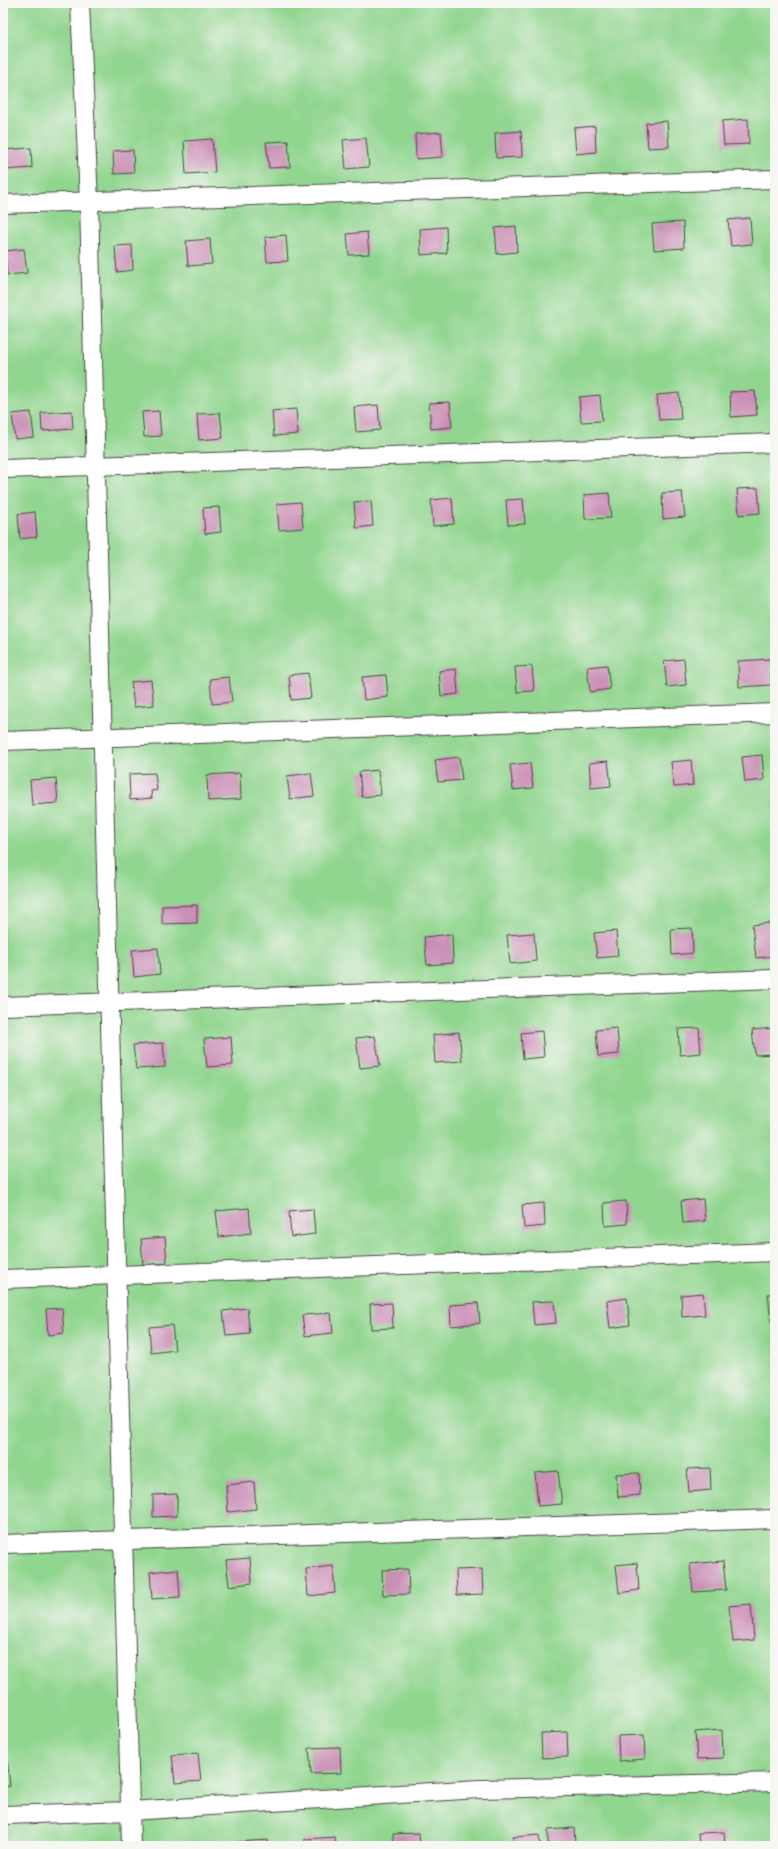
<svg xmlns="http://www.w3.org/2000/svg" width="778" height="1849" font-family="'Old Standard TT',serif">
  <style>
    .green { fill: #91d68f; stroke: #5e805d }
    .building { fill: #ca8fb6 }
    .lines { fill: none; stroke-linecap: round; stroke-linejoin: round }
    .lane-casing { stroke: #484744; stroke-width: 20 }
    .lane { stroke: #fff; stroke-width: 18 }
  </style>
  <rect width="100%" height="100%" fill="#f6f6f2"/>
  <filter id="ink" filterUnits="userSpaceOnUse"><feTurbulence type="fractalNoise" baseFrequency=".025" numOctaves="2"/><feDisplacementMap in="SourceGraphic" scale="8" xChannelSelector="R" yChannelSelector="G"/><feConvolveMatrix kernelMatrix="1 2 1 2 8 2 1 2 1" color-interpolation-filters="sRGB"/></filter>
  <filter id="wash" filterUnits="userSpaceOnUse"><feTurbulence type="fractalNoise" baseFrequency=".012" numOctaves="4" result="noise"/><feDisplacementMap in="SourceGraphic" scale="16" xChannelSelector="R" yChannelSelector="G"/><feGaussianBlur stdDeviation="0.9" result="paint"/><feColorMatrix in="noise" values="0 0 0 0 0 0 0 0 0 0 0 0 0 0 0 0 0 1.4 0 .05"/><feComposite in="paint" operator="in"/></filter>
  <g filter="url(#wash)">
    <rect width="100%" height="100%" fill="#ede7cf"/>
    <path class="green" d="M3,3H775V1846H3Z"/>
    <g id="blocks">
      <path class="building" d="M748,119L749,144L724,145L722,121Z
        M667,121L669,147L648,148L646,123Z
        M595,126L596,152L576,154L574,128Z
        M521,131L522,157L496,158L495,133Z
        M441,132L443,157L416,159L415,134Z
        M366,138L369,167L346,169L343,140Z
        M212,139L215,172L186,174L184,141Z
        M288,141L290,167L269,168L266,142Z
        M31,148L32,168L5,170L3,150Z
        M133,150L134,173L114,174L113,151Z
        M750,218L752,244L731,246L728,220Z
        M683,222L684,248L654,250L652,224Z
        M516,226L517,252L497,254L495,228Z
        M446,227L447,253L421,255L420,229Z
        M367,232L369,254L349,255L347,234Z
        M286,235L288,261L267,262L265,237Z
        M210,239L212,264L188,266L186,241Z
        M132,245L133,270L117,272L115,246Z
        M24,249L27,273L7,275L5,251Z
        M755,391L757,415L731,417L730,392Z
        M679,393L681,419L659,420L657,395Z
        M600,395L602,421L581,422L579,397Z
        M450,402L452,427L431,429L429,403Z
        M378,405L380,430L356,432L354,407Z
        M296,409L298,434L274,436L272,411Z
        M72,411L73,429L42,431L41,413Z
        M159,411L161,436L144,437L142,412Z
        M31,412L34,437L15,439L12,414Z
        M220,413L223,438L199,440L197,414Z
        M758,488L760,513L739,515L737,489Z
        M682,492L685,517L663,519L662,493Z
        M609,493L611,518L585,519L584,495Z
        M452,498L454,524L433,526L431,500Z
        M523,499L525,524L508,525L506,500Z
        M371,501L373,526L356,528L354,502Z
        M301,502L303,528L279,530L277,504Z
        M219,507L221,532L205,534L203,508Z
        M35,512L37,537L20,539L18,514Z
        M684,659L686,685L667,687L664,661Z
        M770,659L771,685L739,687L738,661Z
        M607,665L610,689L590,692L587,667Z
        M532,666L534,691L517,692L515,667Z
        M456,669L458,694L441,696L439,671Z
        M308,673L311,698L291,700L289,675Z
        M386,675L388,697L364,700L362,677Z
        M229,677L232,702L212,704L210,679Z
        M151,680L154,705L134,707L131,682Z
        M762,755L764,780L745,782L742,757Z
        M459,757L462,780L438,782L435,760Z
        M691,760L693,785L674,787L671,762Z
        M608,761L611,786L591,788L589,763Z
        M530,763L533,788L513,790L510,765Z
        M378,770L381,795L362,797L359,772Z
        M155,773L157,790L151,791L152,798L130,800L129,774Z
        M240,773L241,799L208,801L207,775Z
        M311,773L314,796L290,799L287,776Z
        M56,778L58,803L32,805L30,780Z
        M197,905V923L162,924V906Z
        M770,923L774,956L756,958L752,925Z
        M692,928L693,953L672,955L671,929Z
        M616,931L618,956L597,958L594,933Z
        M534,933L536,961L510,964L507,935Z
        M452,934L453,963L427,965L424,937Z
        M158,948L160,974L134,977L132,950Z
        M617,1028L619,1054L598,1056L596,1030Z
        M699,1028L701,1053L680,1055L678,1029Z
        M774,1028L775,1054L755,1055L752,1030Z
        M542,1031L544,1057L523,1059L521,1033Z
        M459,1032L462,1061L435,1063L433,1035Z
        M375,1036L380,1066L360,1068L356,1038Z
        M231,1037L233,1065L207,1067L204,1039Z
        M163,1043L165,1067L136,1069L133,1045Z
        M703,1199L705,1221L683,1223L681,1201Z
        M626,1201L627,1224L605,1226L604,1203Z
        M544,1203L545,1226L524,1228L522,1205Z
        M249,1208L251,1233L219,1237L216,1211Z
        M313,1209L315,1234L291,1237L289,1211Z
        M165,1237L167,1263L143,1265L141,1239Z
        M703,1293L705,1315L682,1317L681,1295Z
        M768,1294H775V1321L771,1322Z
        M627,1298L630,1325L610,1328L607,1301Z
        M554,1301L556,1323L534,1325L532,1302Z
        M392,1303L393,1328L371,1329L370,1304Z
        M478,1303L480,1323L451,1326L450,1305Z
        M62,1308L64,1333L48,1335L46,1309Z
        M247,1308L250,1334L226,1336L223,1311Z
        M331,1313L333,1333L305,1336L302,1315Z
        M172,1325L175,1350L151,1353L149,1327Z
        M710,1468L711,1490L689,1492L687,1469Z
        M558,1471L562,1504L538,1506L535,1473Z
        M639,1473L640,1495L618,1497L616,1474Z
        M254,1482L256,1509L228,1512L226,1485Z
        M177,1494V1516L153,1517V1495Z
        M250,1558L252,1583L229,1586L226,1560Z
        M723,1561L726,1590L693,1592L690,1564Z
        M637,1563L639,1590L619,1593L616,1565Z
        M333,1566L335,1593L308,1596L306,1569Z
        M178,1569L180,1597L152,1599L150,1572Z
        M408,1569L409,1594L383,1595L382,1570Z
        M482,1569L483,1594L457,1595L456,1570Z
        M751,1604L754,1640L733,1642L729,1606Z
        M3,1672L7,1704H3Z
        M722,1730L723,1758L697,1759L695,1732Z
        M567,1732L568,1757L542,1758L541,1733Z
        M773,1732H775V1750L774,1751Z
        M644,1735L645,1759L619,1761L618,1736Z
        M340,1747L341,1773L311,1774L309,1748Z
        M198,1753L201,1781L175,1783L172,1755Z
        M7,1758L10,1786L3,1787V1759Z
        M574,1828L575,1846H548V1830Z
        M724,1832L725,1846H699L698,1833Z
        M419,1833L420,1846H394L393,1834Z
        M539,1835L540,1846H514L513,1837Z
        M335,1837L336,1846H305V1839Z
        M268,1840V1846H237V1842Z"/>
    </g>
  </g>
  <g filter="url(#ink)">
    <use href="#blocks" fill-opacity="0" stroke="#484744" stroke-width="1"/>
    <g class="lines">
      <g class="lane-casing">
        <path id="lane" d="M80,3L89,202L131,1846
          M3,204L775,179
          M3,469L775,443
          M3,741L775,713
          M3,1006L775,979
          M3,1279L775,1252
          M3,1544L775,1519
          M3,1815L130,1811L479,1789L775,1782"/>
      </g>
      <use href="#lane" class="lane"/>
    </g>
  </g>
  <rect width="778" height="1849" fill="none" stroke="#f6f6f2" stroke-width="16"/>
</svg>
